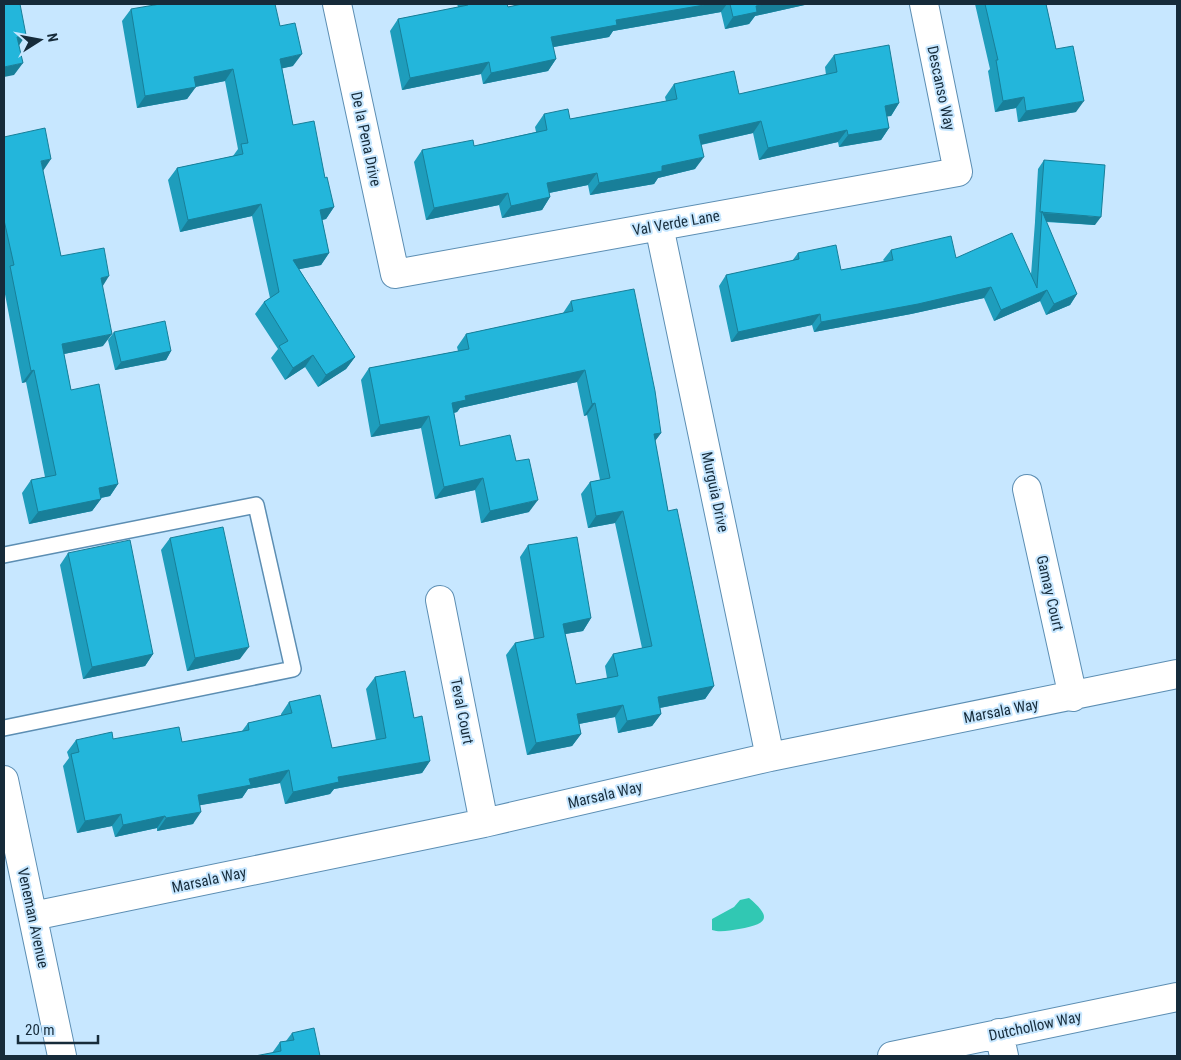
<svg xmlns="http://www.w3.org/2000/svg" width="1181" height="1060" font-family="'Roboto Condensed',sans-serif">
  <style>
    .water { fill: #31c8b3 }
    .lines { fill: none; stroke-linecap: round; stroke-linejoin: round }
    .service-casing { stroke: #5c8eb3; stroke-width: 18 }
    .minor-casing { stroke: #5c8eb3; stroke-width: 30 }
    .service { stroke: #fff; stroke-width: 15 }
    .minor { stroke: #fff; stroke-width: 28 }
    .wall { fill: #1e9dbc }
    .shaded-wall { fill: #187f99 }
    .building { fill: #23b6db; stroke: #187f99 }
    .labels { text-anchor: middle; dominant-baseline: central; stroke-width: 4; stroke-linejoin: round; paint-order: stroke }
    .street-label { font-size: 15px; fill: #162b3a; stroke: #c7e7ff }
  </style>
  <rect width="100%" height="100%" fill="#c7e7ff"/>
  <path class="water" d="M749,898C773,918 767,924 739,929C730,930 721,933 712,930V919L734,907L740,900Z"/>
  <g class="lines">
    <g class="service-casing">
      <path id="service" d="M4,555L256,505L293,669L4,728"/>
    </g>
    <g class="minor-casing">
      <path id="minor" d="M337,4L395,274L958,172L924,4
        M659,226L770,757
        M1027,489L1073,697
        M440,600L484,823
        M4,780L62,1056
        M33,916L484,823L770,757L1177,674
        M999,1033L1004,1056
        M892,1056L1177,997"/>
    </g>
    <use href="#service" class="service"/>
    <use href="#minor" class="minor"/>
  </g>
  <path class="wall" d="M457,4H507L508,7L522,4H809L755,16L749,24L725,29L721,12L613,31L609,37L553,47L556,59L548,71L483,84L481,74L402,90L390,31L398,19L458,7Z
    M975,4H1046L1056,49L1076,112L1018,122L1016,108L995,112L988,71L990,69Z
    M131,9L280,26L293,66L282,68L293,125L325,178L334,207L326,219L322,220L329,253L321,265L299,269L355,357L346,369L318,387L305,367L285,380L271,358L278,349L255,314L264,302L270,298L252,216L180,232L168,180L177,168L233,156L238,149L225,81L195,87L187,99L137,108L122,21Z
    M834,55L899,103L891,116H887L889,128L881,140L839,147L838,142L759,160L753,133L701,145L695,169L658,178L654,184L590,195L588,185L549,193L550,197L542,210L502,218L499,205L426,220L414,162L422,150L474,146L536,132L535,127L544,114L570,119L666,101L665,97L674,84L739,94L826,75L825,67Z
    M4,137L43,171L61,256L102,286L103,346L64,354L71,390L118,484L110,496L101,498V499L92,511L29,524L22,493L31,480L45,477L26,382L22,383L4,289Z
    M1044,160L1095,225L1046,222L1077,294L1070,305L1046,315L1040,301L994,321L984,298L911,314L814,332L812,325L731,342L719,286L726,275L792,261L798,253L841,270L884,261L883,260L891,250L956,258L1031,275L1035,222V221L1038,169Z
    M571,301L661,433L655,441L668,511L714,686L705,699L660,708L661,714L652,726L618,733L615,717L579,724L581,734L572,746L527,755L506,655L515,643L534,639L520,557L528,545L591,618L583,631L565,634L576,684L607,678L605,666L613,654L642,648L615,523L588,528L581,494L590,482L600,480L587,415L584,416L577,382L460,408L457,412L454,413L460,446L516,461L529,512L481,523L475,490L435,499L421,428L371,437L361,380L369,368L458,351L457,347L466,334L563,313Z
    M114,332L171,351L166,360L115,370L108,340Z
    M170,538L240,659L187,671L161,550Z
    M68,553L153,654L145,666L83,679L60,565Z
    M375,677L414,718L430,761L422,773L334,789L330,794L285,804L280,783L248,789L242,798L200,805L193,824L157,831V828L115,837L112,826L77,833L63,766L69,758L67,752L76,740L113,739L182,742L242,731L248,723L281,716V714L289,702L332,748L376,740L366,689Z
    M292,1033L320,1056L272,1053L280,1042L286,1041Z"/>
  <path class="shaded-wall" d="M710,4H727L721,12L613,31L609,37L543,49L551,37L616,20Z
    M765,4H809L755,16L749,24L725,29L733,17L756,6Z
    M26,35L18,47L17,37Z
    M302,54L293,66L271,71L280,59Z
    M556,59L548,71L483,84L491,73Z
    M489,62L481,74L402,90L410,78Z
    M23,63L14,75L4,77V67Z
    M233,69L225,81L185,89L194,77Z
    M196,87L187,99L137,108L145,96Z
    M1024,97L1016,108L995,112L1003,101Z
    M1084,101L1076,112L1018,122L1026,111Z
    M899,103L891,116L877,118L885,106Z
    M761,121L753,133L690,147L699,135Z
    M889,128L881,140L839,147L848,135Z
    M847,130L838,142L759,160L768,148Z
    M704,157L695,169L658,178L654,184L590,195L599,183L662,166Z
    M51,159L43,171L41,161Z
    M597,173L588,185L539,195L547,183Z
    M508,193L499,205L426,220L434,208Z
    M550,197L542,210L502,218L511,206Z
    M261,204L252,216L180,232L188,220Z
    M334,207L326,219L311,222L320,210Z
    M1042,213L1101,217L1095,225L1041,221Z
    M329,253L321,265L285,272L293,260Z
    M109,276L101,289V278Z
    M991,287L984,298L911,314L814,332L821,322Z
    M1047,290L1040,301L994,321L1001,310Z
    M1077,294L1070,305L1046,315L1054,304Z
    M820,314L812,325L731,342L738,332Z
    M112,334L103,346L54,356L62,344Z
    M171,351L166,360L115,370L121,362Z
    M313,355L305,367L285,380L293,368Z
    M355,357L346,369L318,387L326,375Z
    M34,370L26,382L22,383L31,371Z
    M585,370L577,382L460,408L457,412L443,415L452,403L465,396Z
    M595,403L587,415L584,416L592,404Z
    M429,416L421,428L371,437L380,425Z
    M661,433L652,445L654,434Z
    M483,478L475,490L435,499L444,487Z
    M118,484L110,496L90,500L99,488Z
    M101,499L92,511L29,524L38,512Z
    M538,500L529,512L481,523L490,511Z
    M623,511L615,523L588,528L596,516Z
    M591,618L583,631L554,636L563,624Z
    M249,647L240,659L187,671L195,658Z
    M153,654L145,666L83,679L92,667Z
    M714,686L705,699L649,710L658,697Z
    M623,705L615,717L568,726L577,714Z
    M661,714L652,726L618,733L627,721Z
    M581,734L572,746L527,755L536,743Z
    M430,761L422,773L334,789L330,794L285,804L293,792L338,777Z
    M289,770L280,783L248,789L242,798L190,807L198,795L249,779Z
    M201,812L193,824L157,831L166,818Z
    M121,814L112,826L77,833L85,821Z
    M165,816L157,828L115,837L123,825Z"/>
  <path class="building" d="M4,4H20L26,35L17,37L23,63L4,67Z
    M160,4H275L280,26L295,23L302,54L280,59L293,125L314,121L325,178L327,177L334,207L320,210L329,253L293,260L355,357L326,375L313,355L293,368L279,346L288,341L264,302L279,292L261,204L188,220L177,168L243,154L241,144L248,143L233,69L194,77L196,87L145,96L131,9Z
    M467,4H507L508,7L522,4H710L616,20L617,25L551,37L556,59L491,73L489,62L410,78L398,19L468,5Z
    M730,4H765L756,6L757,12L733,17Z
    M985,4H1046L1056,49L1073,46L1084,101L1026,111L1024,97L1003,101L996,60H998Z
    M889,45L899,103L885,106L889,128L848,135L847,130L768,148L761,121L699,135L704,157L662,166V171L599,183L597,173L547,183L550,197L511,206L508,193L434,208L422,150L473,140L474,146L547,130L544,114L568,109L570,119L677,99L674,84L734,71L739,94L837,72L834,55Z
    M45,128L51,159L41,161L61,256L104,248L109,276L101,278L112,334L62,344L71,390L99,384L118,484L99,488L101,499L38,512L31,480L56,475L34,370L31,371L10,266L14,265L4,220V137Z
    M1044,160L1105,165L1101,217L1040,212Z
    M1042,211L1077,294L1054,304L1047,290L1001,310L991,287L918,304L821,322L820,314L738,332L726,275L799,259L798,253L836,245L841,270L893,260L891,250L951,236L956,258L1012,233L1037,288Z
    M634,289L655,391L661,433L654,434L668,511L677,509L714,686L658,697L661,714L627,721L623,705L577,714L581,734L536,743L515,643L544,637L528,545L577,537L591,618L563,624L576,684L618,676L613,654L652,646L623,511L596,516L590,482L610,478L595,403L592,404L585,370L465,396L466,400L452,403L460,446L510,435L516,461L529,459L538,500L490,511L483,478L444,487L429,416L380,425L369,368L469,349L466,334L573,311L571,301Z
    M165,321L171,351L121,362L114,332Z
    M223,527L249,647L195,658L170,538Z
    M130,540L153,654L92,667L68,553Z
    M405,671L414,718L422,716L430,761L338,777L339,782L293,792L289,770L249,779L251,785L198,795L201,812L166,818L165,816L123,825L121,814L85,821L71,754L79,752L76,740L112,732L113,739L179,727L182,742L249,730L248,723L292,713L289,702L320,695L332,748L386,738L375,677Z
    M314,1028L320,1056H255L281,1051L280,1042L294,1040L292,1033Z"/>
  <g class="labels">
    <g class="street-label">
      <text transform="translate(941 88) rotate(78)">Descanso Way</text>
      <text transform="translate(366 139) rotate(78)">De la Pena Drive</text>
      <text transform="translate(676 223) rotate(-10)">Val Verde Lane</text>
      <text transform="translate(715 492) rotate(78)">Murguia Drive</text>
      <text transform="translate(1050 593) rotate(77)">Gamay Court</text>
      <text transform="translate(462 711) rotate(79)">Teval Court</text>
      <text transform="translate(1001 711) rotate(-11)">Marsala Way</text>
      <text transform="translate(605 795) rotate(-13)">Marsala Way</text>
      <text transform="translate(209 880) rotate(-12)">Marsala Way</text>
      <text transform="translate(33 918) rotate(78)">Veneman Avenue</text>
      <text transform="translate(1035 1026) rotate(-12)">Dutchollow Way</text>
    </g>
  </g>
  <rect width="1181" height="1060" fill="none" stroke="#162b3a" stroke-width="10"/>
  <g transform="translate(40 40) rotate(79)" stroke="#c7e7ff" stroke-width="4" paint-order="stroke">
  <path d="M0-4L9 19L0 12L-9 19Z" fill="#162b3a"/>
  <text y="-8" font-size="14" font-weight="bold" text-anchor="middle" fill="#162b3a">N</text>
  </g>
  <path d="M18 1035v8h80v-8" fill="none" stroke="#162b3a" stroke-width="2.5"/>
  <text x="25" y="1035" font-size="15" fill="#162b3a" stroke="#c7e7ff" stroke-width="4" paint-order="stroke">20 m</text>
</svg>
